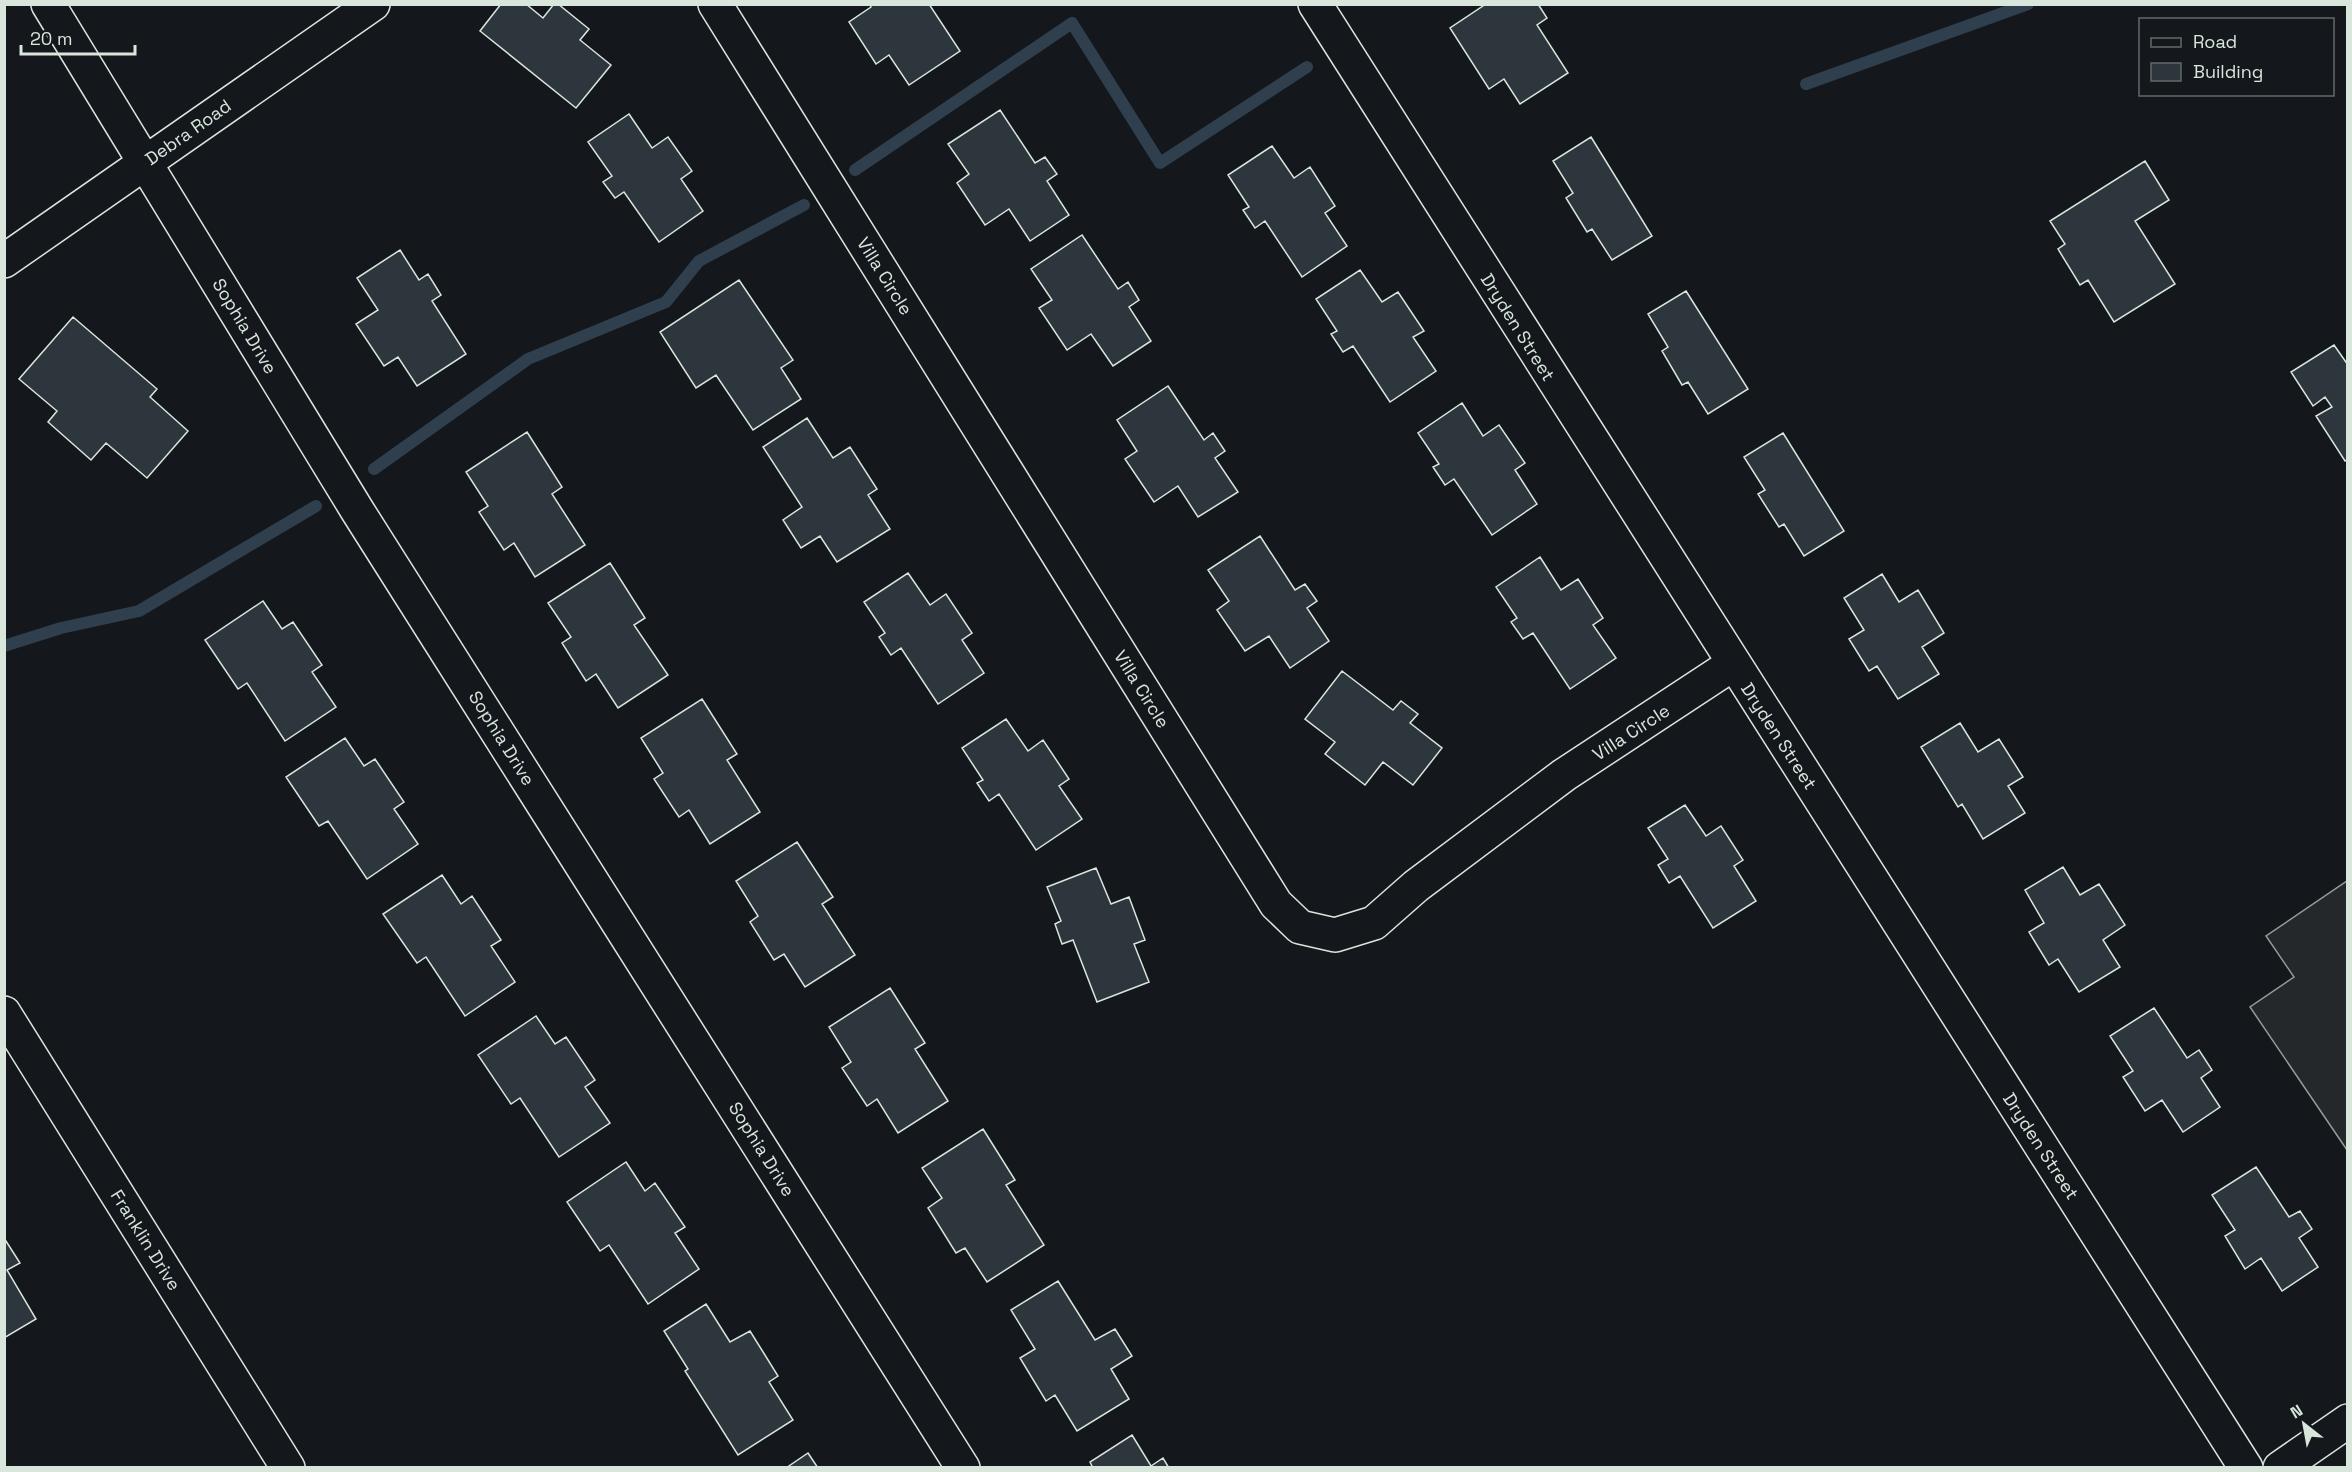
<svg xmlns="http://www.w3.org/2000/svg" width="2352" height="1472" font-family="'Space Grotesk',sans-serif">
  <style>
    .parking { fill: #24282b; stroke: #939e99; stroke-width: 1.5 }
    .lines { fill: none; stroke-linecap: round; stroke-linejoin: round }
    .stream { stroke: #2f3f4d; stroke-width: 12 }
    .building { fill: #2c363c; stroke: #d8e6dc; stroke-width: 1.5 }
    .minor-casing { stroke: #d8e6dc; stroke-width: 36 }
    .tertiary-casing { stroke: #d8e6dc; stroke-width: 36 }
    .minor { stroke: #14181c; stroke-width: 33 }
    .tertiary { stroke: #14181c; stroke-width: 33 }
    .labels { text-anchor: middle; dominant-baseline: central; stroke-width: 4.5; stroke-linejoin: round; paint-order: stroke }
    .street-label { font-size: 18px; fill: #d8e6dc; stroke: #14181c }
  </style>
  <rect width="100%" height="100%" fill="#14181c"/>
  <path class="parking" d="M2347,881V1150L2250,1007L2294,977L2266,936Z"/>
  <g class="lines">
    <path class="stream" d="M1806,84L2028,4
      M855,170L1072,23L1160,163L1307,67
      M374,469L528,359L666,302L699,261L804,205
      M4,646L61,628L139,611L316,506"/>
  </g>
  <path class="building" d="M501,4H526L543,18L554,4H558L589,29L580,40L611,65L576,108L480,31Z
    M870,4H929L960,51L909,85L889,55L876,64L849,22L871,7Z
    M1486,4H1538L1547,18L1537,25L1568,73L1520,104L1504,79L1489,89L1450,28Z
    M1000,110L1035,163L1045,157L1057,174L1047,181L1069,215L1030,241L1009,209L985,225L957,183L969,174L948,144Z
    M629,114L652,148L668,137L692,171L681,179L703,211L659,242L624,192L615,198L603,182L612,176L588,142Z
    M1591,137L1652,236L1612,260L1592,229L1587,232L1566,198L1573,193L1553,161Z
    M1272,146L1294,178L1310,167L1335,206L1325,213L1347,246L1302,277L1265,221L1255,228L1243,210L1249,207L1228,175Z
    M2145,161L2169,200L2135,221L2175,284L2114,322L2088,280L2080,285L2058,249L2065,244L2050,221Z
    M1082,235L1118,289L1128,282L1139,300L1129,307L1151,341L1113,366L1091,334L1067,350L1039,308L1052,300L1031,269Z
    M400,250L419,280L428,274L441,295L432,301L466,354L417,386L398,357L384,366L356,324L378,310L357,278Z
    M1360,270L1382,302L1398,292L1424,331L1413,337L1436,371L1390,402L1353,346L1343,352L1331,334L1337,331L1316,299Z
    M739,280L793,360L781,368L801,399L753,430L716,375L696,388L660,332Z
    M1686,291L1748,389L1708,414L1688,382L1682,385L1662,351L1668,347L1648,314Z
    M73,317L157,389L150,397L188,431L147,478L106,443L91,460L48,422L57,411L19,379Z
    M2334,345L2348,365V459L2345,461L2316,416L2332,407L2325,397L2313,406L2291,372Z
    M1168,386L1204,440L1213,433L1225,451L1215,458L1238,492L1198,517L1178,486L1154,502L1125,459L1137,451L1117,420Z
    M1462,403L1483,436L1499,425L1525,463L1515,470L1537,504L1492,535L1454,479L1445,485L1433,467L1439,464L1418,433Z
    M807,418L833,458L850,447L877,489L868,495L890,529L837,562L820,536L801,548L783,520L802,507L763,447Z
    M527,432L562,487L552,494L585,545L535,577L514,543L504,550L479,512L488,506L466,472Z
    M1783,433L1844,531L1804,556L1784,524L1779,527L1758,494L1765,490L1744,457Z
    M1260,536L1295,590L1305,584L1317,601L1307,608L1329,641L1290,668L1269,636L1245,651L1217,610L1229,601L1208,570Z
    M1540,557L1561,590L1578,579L1603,618L1593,625L1616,658L1570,689L1533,633L1523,639L1511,622L1517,618L1496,587Z
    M610,563L645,618L634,625L668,675L618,708L596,674L586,681L562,643L571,637L548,603Z
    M908,573L930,605L946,594L972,633L962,640L984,673L938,704L901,648L891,655L879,637L885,633L864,602Z
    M1882,574L1899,602L1918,590L1944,633L1922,647L1939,674L1898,699L1877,666L1869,671L1849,639L1864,630L1844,598Z
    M263,601L282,629L293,622L322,665L312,672L336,707L285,741L247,683L238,689L205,640Z
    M1342,671L1393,710L1401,701L1418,714L1410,723L1442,748L1413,785L1383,762L1365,785L1325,754L1335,742L1305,719Z
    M702,699L737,754L727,760L760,812L710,844L689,810L679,817L654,779L663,773L641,738Z
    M1006,719L1028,751L1043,740L1069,779L1059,786L1082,819L1036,850L999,794L989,801L977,783L983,780L962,748Z
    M1960,723L1978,752L1999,739L2023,777L2008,786L2025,813L1983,839L1962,804L1958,807L1921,747Z
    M345,738L364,766L375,759L404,802L394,809L418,844L367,879L328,821L319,826L286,777Z
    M1685,805L1706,836L1721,826L1743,860L1734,866L1756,901L1713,928L1680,876L1669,883L1658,865L1668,859L1648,828Z
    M797,842L833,897L822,904L855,955L805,987L784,954L774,960L750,922L758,916L736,881Z
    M2063,867L2080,895L2099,884L2125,925L2103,940L2120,967L2079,992L2058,959L2049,965L2029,932L2044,923L2025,890Z
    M1096,868L1111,904L1129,897L1145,940L1134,944L1149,982L1097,1002L1073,940L1062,944L1055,924L1061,921L1047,887Z
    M442,875L461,904L472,896L501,940L491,946L515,982L465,1016L426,957L417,963L383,914Z
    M890,988L925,1043L915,1049L948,1101L898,1133L877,1099L867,1106L842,1068L851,1062L829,1027Z
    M2154,1008L2187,1058L2199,1050L2212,1070L2201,1078L2220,1107L2183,1132L2162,1100L2145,1111L2123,1077L2133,1071L2110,1036Z
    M536,1016L555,1044L566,1037L595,1080L585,1087L610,1123L559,1157L520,1098L511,1104L478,1055Z
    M983,1129L1015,1180L1006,1185L1044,1245L987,1282L965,1248L956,1253L928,1208L942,1198L922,1168Z
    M626,1162L645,1191L655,1183L685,1227L675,1233L699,1269L648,1304L609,1245L600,1251L567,1202Z
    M2256,1167L2289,1217L2300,1211L2312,1229L2299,1238L2318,1267L2282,1291L2261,1258L2245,1269L2225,1236L2235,1230L2212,1195Z
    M4,1238L20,1263L7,1270L36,1319L4,1338Z
    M1058,1281L1095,1340L1115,1329L1132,1356L1111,1369L1129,1399L1077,1431L1055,1395L1046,1401L1020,1358L1035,1349L1011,1310Z
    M706,1304L730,1342L750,1331L778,1376L769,1382L793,1420L738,1455L685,1371L688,1369L664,1331Z
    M1132,1435L1151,1466L1163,1458L1169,1468H1093L1090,1462Z
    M808,1453L818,1468H786Z"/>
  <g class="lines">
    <g class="minor-casing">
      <path id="minor" d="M48,4L357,510L963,1468
        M715,4L1276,904L1300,927L1335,935L1374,923L1416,886L1564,775L1733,664
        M1315,4L2246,1468
        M4,261L373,4
        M4,1013L288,1468"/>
    </g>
    <g class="tertiary-casing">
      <path id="tertiary" d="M2280,1468L2348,1421"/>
    </g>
    <use href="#minor" class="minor"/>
    <use href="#tertiary" class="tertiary"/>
  </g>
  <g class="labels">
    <g class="street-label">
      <text transform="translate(188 132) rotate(-35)">Debra Road</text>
      <text transform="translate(885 276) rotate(58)">Villa Circle</text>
      <text transform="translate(245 326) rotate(59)">Sophia Drive</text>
      <text transform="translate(1518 327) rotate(58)">Dryden Street</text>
      <text transform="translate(1142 689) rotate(58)">Villa Circle</text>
      <text transform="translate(1631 732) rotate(-33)">Villa Circle</text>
      <text transform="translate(1779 736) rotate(57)">Dryden Street</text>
      <text transform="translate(502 738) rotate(58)">Sophia Drive</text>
      <text transform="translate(2041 1146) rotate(57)">Dryden Street</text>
      <text transform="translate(762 1149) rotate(58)">Sophia Drive</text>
      <text transform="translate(146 1240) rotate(58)">Franklin Drive</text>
    </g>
  </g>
  <rect width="2352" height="1472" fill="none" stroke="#d8e6dc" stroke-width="12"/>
  <rect x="2139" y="18" width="195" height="78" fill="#14181c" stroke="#626a69" stroke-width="1.5"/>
  <rect x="2151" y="38" width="30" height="9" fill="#14181c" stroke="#626a69" stroke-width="1.5"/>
  <text x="2193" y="48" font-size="18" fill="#d8e6dc">Road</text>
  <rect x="2151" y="63" width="30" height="18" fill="#2c363c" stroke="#626a69" stroke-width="1.5"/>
  <text x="2193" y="78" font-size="18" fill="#d8e6dc">Building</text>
  <g transform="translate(2304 1424) rotate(329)" stroke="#14181c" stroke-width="4.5" paint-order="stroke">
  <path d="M0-4.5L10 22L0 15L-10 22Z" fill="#d8e6dc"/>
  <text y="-9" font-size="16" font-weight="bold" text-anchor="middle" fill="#d8e6dc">N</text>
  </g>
  <path d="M21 45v9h114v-9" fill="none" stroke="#d8e6dc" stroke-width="3"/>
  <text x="30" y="45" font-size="18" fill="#d8e6dc" stroke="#14181c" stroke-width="4.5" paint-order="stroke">20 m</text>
</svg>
